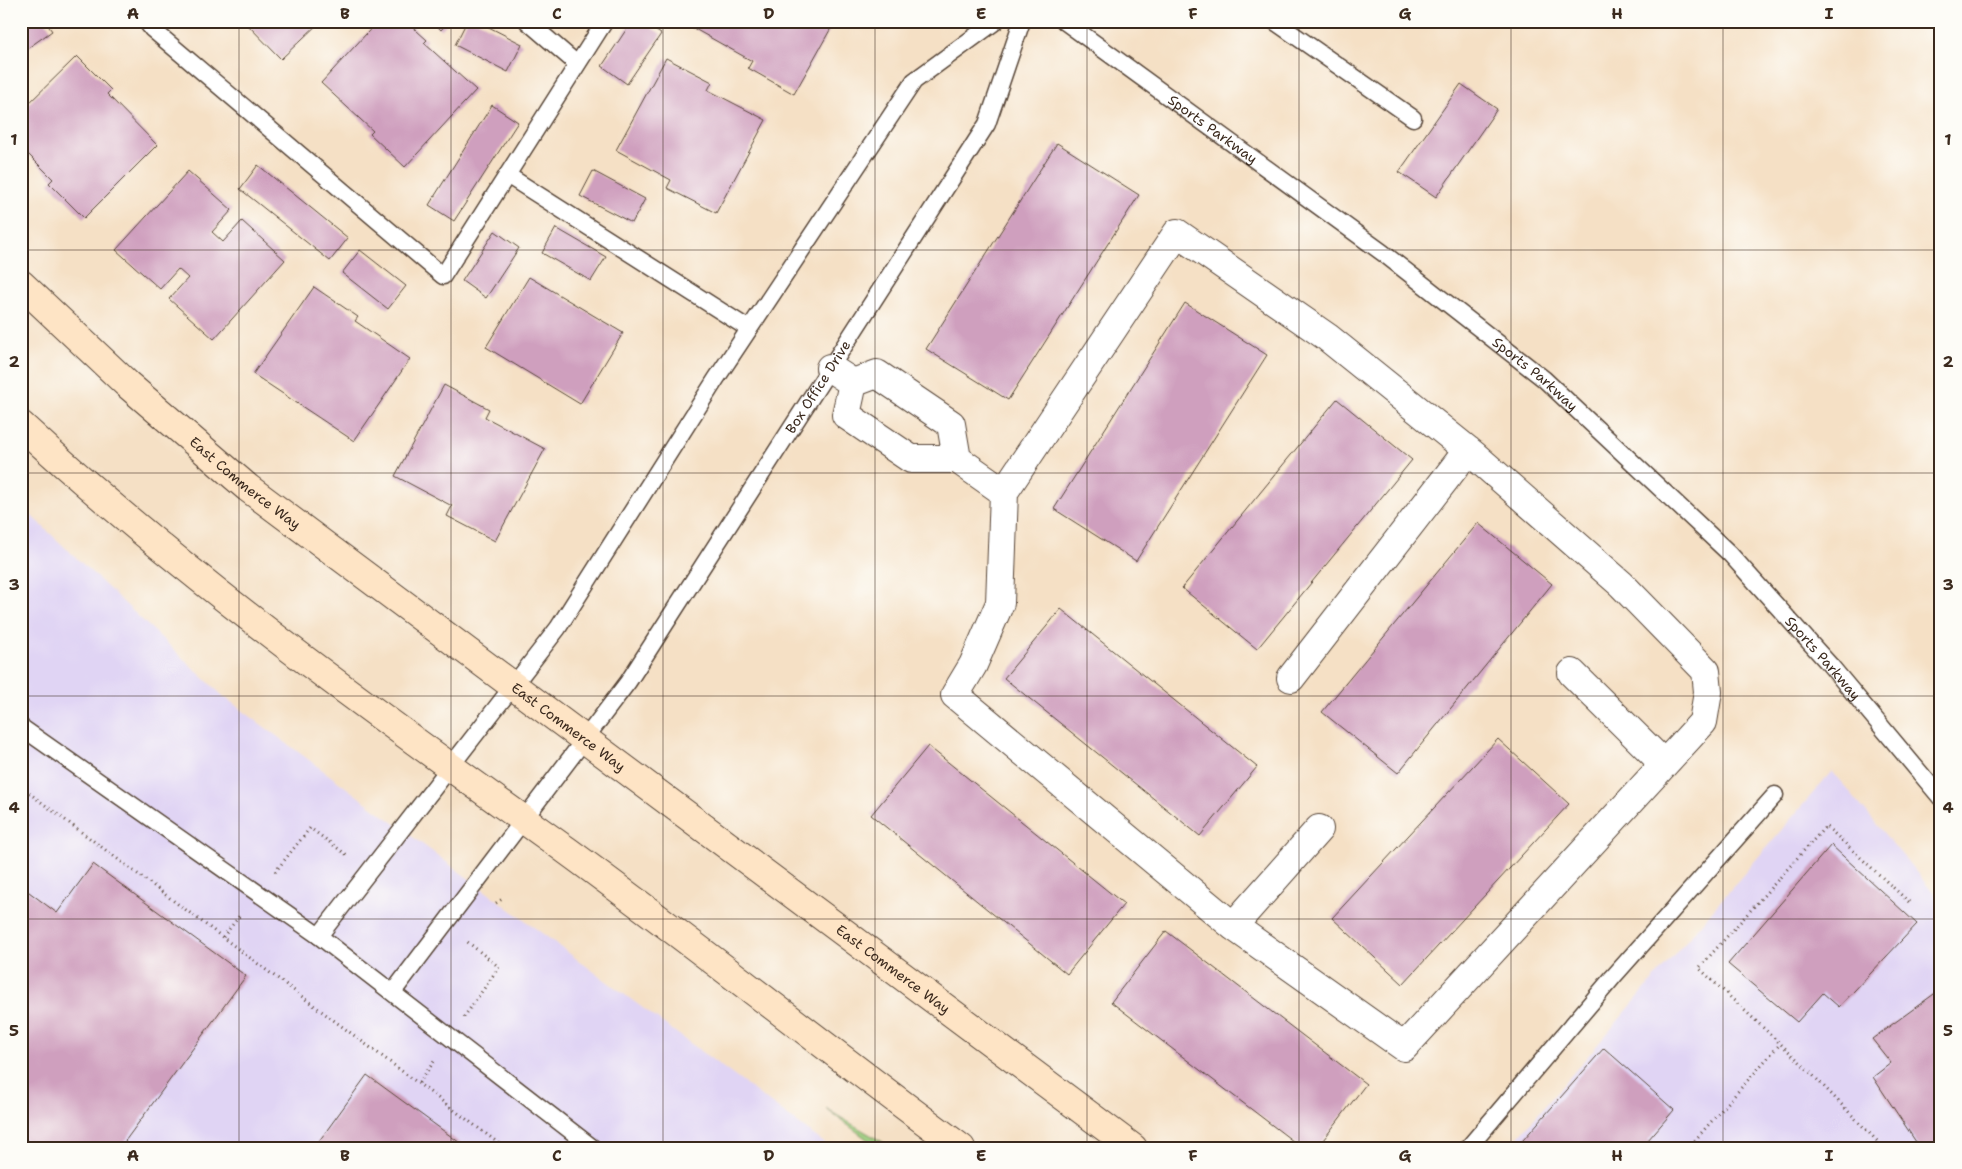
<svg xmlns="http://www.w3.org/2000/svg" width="1962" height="1169" font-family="'Shantell Sans',sans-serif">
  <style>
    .built { fill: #e0d4f4 }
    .green { fill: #99ca7a; stroke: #6a7a4c }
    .building { fill: #cf9fbe }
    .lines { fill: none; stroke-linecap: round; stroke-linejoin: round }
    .lane-casing { stroke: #574537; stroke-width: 19 }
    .street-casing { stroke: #574537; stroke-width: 30 }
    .secondary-casing { stroke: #574537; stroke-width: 30 }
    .path { stroke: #574537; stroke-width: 3; stroke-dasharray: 1 4; stroke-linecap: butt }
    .lane { stroke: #fff; stroke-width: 16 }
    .street { stroke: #fff; stroke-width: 28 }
    .secondary { stroke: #fee4c5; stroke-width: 28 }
    .grid { fill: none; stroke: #3b2a1e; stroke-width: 1; stroke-opacity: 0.55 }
    .labels { text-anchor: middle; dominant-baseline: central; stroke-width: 4.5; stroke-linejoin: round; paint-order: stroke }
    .street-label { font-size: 14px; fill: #3b2a1e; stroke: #fdfcf7 }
    .neatline { fill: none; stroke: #3b2a1e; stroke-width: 2 }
    .grid-label { font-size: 16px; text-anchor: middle; font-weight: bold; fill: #3b2a1e }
  </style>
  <rect width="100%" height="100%" fill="#fdfcf7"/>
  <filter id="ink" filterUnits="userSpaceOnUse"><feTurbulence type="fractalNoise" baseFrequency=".02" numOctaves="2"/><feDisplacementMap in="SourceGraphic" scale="10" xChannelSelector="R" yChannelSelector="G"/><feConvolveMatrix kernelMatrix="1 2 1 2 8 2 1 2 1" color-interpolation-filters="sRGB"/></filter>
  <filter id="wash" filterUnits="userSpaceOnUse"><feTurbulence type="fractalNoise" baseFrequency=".0096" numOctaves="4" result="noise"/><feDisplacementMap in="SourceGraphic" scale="20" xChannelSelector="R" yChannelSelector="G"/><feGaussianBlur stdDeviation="1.12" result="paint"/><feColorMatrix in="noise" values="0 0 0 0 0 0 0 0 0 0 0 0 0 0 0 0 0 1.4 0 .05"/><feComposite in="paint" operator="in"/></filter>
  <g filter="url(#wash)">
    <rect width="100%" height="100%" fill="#f5e0c5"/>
    <path class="built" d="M21,506L223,696L831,1148H21Z
      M1832,771L1941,902V1148H1509Z"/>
    <path class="green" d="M826,1109L893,1148H879Z"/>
    <g id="blocks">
      <path class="building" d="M21,21H45L52,31L21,53Z
        M244,21H321L281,59Z
        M378,21H406L427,40L424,43L476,90L405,167L370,134L373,131L321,83Z
        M432,21H449L441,30Z
        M467,21H477L522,44L508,72L455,45Z
        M632,21H641L661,34L627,84L602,66Z
        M697,21H835L794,94L748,68L752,61L693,28Z
        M77,56L111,90L107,94L157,145L84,218L49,183L53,179L21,147V111Z
        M666,58L712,82L708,90L766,120L716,213L667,188L671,180L616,150Z
        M1461,84L1497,109L1436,197L1399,172Z
        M492,105L518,122L454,221L429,205Z
        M1057,143L1139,195L1008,400L926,349Z
        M258,165L348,238L330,261L240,189Z
        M188,171L232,210L212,232L223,242L242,221L285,260L214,339L169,299L188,278L178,269L160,289L116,250Z
        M593,171L645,199L632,223L580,196Z
        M556,228L606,257L591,281L542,253Z
        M495,231L519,248L486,298L462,281Z
        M360,250L406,286L388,309L342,273Z
        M529,277L623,333L580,404L486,347Z
        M314,287L358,317L355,321L410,359L354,441L253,374Z
        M1185,303L1267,355L1136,561L1054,509Z
        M444,385L489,409L485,417L545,449L495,541L447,516L452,506L395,476Z
        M1337,399L1412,460L1257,649L1182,588Z
        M1478,523L1552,584L1398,773L1322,712Z
        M1061,609L1257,767L1200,836L1004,678Z
        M1498,739L1569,804L1403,984L1332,918Z
        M928,746L1124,904L1067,974L871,815Z
        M1831,845L1917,924L1839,1007L1823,993L1797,1022L1728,964Z
        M93,864L246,976L120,1148H38L21,1136V886L57,913Z
        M1166,931L1366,1084L1317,1148H1302L1111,1002Z
        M1941,989V1148H1920L1873,1077L1891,1063L1872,1039Z
        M1604,1048L1674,1110L1648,1140L1659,1148H1516Z
        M367,1075L467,1148H314Z"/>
    </g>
  </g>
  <g filter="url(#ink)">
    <use href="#blocks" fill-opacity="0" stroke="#574537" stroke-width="1"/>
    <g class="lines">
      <g class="lane-casing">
        <g id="lane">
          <path d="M146,21L152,29L443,276L605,21"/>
          <path d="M527,21L577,64"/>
          <path id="s1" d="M1064,21L1383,253L1544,379L1730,554L1830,665L1941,798"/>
          <path d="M1274,21L1413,118"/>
          <path d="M507,175L749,329"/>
          <path d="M21,727L319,936L593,1148"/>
          <path d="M319,936L558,628L716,379L914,81L996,21"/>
          <path id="s2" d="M393,992L628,682L987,124L1022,21"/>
          <path d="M1468,1148L1613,977L1775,795"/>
        </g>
      </g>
      <g class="street-casing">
        <path id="street" d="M830,368L853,383
          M877,374L951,424L957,459H911L846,415L853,383Z
          M957,459L1004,492L1177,233L1327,337L1475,456L1621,584L1706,671L1708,692L1703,722L1404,1047L1233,926L955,695L973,665L1000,603L1004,492
          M1572,673L1664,764
          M1291,678L1468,450
          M1233,926L1319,829"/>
      </g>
      <g class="secondary-casing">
        <g id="secondary">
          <path id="s3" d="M21,284L127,384L248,488L1133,1148"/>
          <path d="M21,425C190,582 379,716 566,850C699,947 828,1050 961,1148"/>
        </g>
      </g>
      <path class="path" d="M21,787L505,1148
        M275,872L310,828L347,855
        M496,903L504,898
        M223,937L241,914
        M464,1017L499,967L465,940
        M419,1083L435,1060
        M1688,1148L1780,1044
        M1884,1148L1799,1061L1699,968L1826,826L1909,902"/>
      <use href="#lane" class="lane"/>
      <use href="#street" class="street"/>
      <use href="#secondary" class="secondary"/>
    </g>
  </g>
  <path class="grid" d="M239,21V1148M451,21V1148M663,21V1148M875,21V1148M1087,21V1148M1299,21V1148M1511,21V1148M1723,21V1148M21,250H1941M21,473H1941M21,696H1941M21,919H1941"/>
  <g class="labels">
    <g class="street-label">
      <text stroke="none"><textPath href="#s1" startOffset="184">Sports Parkway</textPath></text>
      <text stroke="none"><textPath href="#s1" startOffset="589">Sports Parkway</textPath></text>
      <text stroke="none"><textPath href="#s2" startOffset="740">Box Office Drive</textPath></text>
      <text stroke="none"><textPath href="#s3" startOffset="300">East Commerce Way</textPath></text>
      <text stroke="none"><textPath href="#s1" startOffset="994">Sports Parkway</textPath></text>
      <text stroke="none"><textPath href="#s3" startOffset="705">East Commerce Way</textPath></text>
      <text stroke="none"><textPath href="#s3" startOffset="1110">East Commerce Way</textPath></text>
    </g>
  </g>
  <rect width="1962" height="1169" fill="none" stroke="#fdfcf7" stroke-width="55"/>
  <rect x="28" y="28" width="1906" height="1114" class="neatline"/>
  <g class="grid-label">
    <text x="133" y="19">A</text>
    <text x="345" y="19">B</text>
    <text x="557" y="19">C</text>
    <text x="769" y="19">D</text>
    <text x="981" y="19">E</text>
    <text x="1193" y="19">F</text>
    <text x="1405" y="19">G</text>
    <text x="1617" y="19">H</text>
    <text x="1829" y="19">I</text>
    <text x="14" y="145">1</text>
    <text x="1948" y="145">1</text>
    <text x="14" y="367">2</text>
    <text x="1948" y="367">2</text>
    <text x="14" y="590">3</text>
    <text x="1948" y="590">3</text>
    <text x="14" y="813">4</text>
    <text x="1948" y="813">4</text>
    <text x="14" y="1036">5</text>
    <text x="1948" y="1036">5</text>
    <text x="133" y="1161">A</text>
    <text x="345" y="1161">B</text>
    <text x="557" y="1161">C</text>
    <text x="769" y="1161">D</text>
    <text x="981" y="1161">E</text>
    <text x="1193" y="1161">F</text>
    <text x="1405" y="1161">G</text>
    <text x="1617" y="1161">H</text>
    <text x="1829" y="1161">I</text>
  </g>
</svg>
